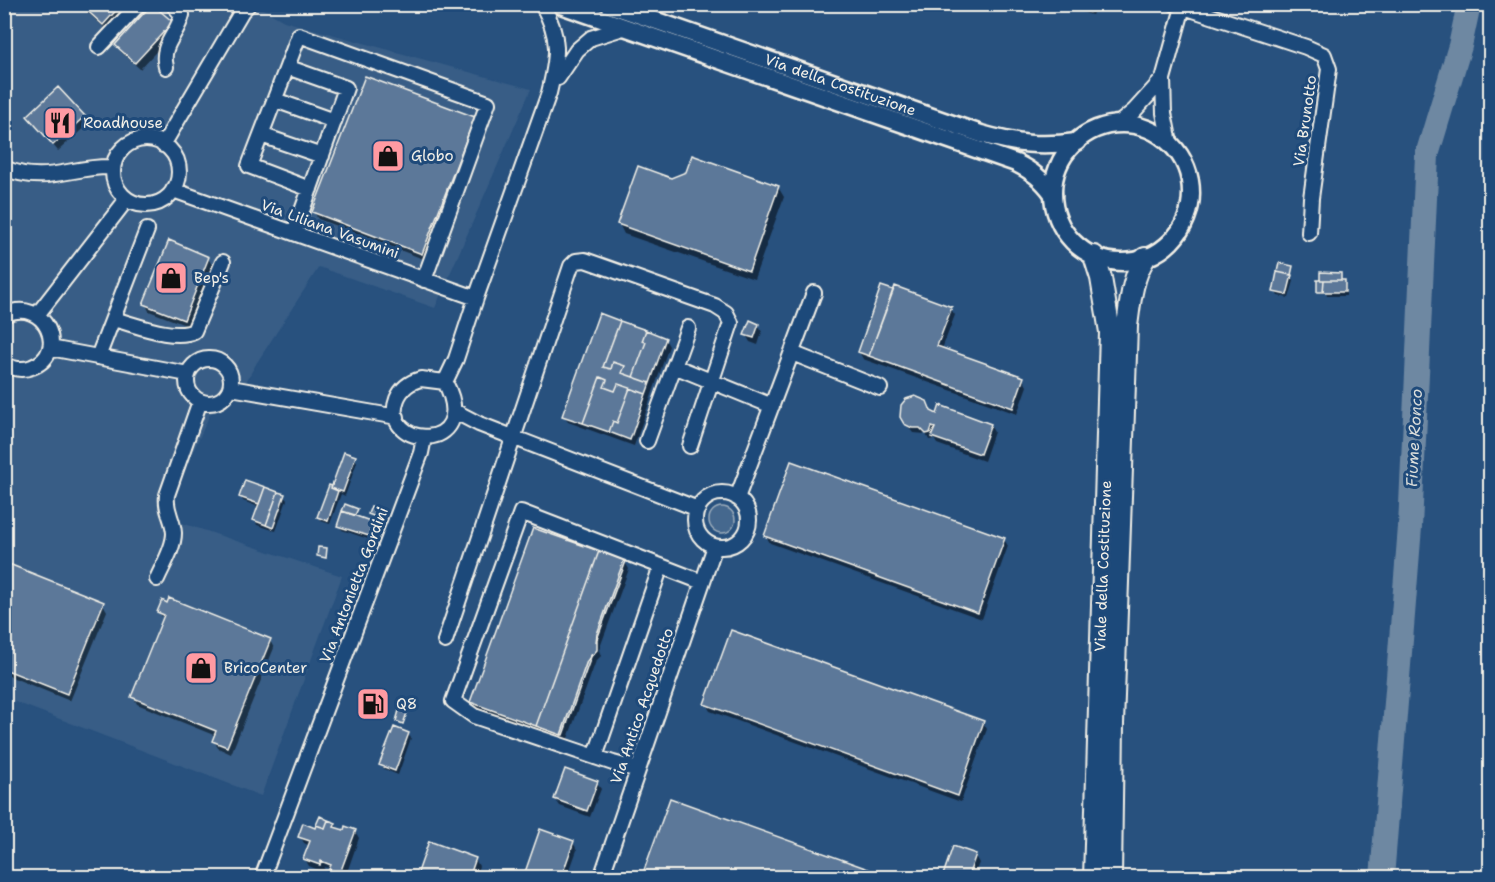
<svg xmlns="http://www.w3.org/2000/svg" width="1495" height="882" font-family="'Shantell Sans',sans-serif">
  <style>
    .built { fill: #375d86 }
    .green { fill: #45688e; stroke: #9cacbb; stroke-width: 1.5 }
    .shadow { fill: #0007 }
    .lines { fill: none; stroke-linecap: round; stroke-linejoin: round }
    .river { stroke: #6e88a2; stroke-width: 24 }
    .building { fill: #5b7899; stroke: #f4f1e8; stroke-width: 1.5 }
    .minor-casing { stroke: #f4f1e8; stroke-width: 18 }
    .major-casing { stroke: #f4f1e8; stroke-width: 21 }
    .highway-casing { stroke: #f4f1e8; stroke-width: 24 }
    .minor { stroke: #1f4a7a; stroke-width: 14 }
    .major { stroke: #1f4a7a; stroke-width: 16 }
    .highway { stroke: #1f4a7a; stroke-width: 20 }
    .labels { text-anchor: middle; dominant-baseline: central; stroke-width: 6; stroke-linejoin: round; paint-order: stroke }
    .street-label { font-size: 15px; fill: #f4f1e8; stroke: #1f4a7a }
    .poi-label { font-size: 15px; fill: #f4f1e8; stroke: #1f4a7a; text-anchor: start }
    .water-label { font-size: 16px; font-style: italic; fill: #d9dcda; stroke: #1f4a7a }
  </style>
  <rect width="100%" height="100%" fill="#28517e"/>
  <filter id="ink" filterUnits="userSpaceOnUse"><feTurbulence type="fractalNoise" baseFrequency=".0167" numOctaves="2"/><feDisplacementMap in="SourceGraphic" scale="12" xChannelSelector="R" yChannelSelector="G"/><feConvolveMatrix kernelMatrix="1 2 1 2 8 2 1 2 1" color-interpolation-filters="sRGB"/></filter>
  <g filter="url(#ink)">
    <path class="built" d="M4,5H256L284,21L531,89L435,308L319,267L256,364L237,398L210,414L164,517L342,576L261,796L5,698Z"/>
    <path class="green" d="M709 520a13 13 0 1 1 26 0a13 13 0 1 1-26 0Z"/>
    <path class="shadow" d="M78,4H132L108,31Z
      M1080,4H1098L1092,15L1082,12L1079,8Z
      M172,23L176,30L140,69L121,52L117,45Z
      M29,116L84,117L88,124L58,151Z
      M473,119L478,126L426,260L318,219L314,212Z
      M671,180L778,187L784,197L754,279L624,234L619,224Z
      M208,258L212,265L188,326L149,311L145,303Z
      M1292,267L1291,276L1294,281L1289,298L1278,296L1275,291Z
      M1341,274V282H1344L1346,286V296H1327L1326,293H1320L1319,291Z
      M882,288L950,308L955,315L942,349L1023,379L1027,386L1017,414L863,359L859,352Z
      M758,325L762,332L758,345L750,342L746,335Z
      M665,339L669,346L634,446L568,422L564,415Z
      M906,424L990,425L994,432L984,461L937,444L934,439L929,440L926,434L913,433Z
      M355,458L357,462L345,496L341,494L330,524L321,521L319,517L330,487L333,488Z
      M284,496L287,500L276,531L257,525L255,520L259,507L243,501L241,497Z
      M346,506L357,510L356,517L372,523L375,527L371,540L342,530L339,525Z
      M766,536L1004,539L1008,546L982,619L770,543Z
      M625,562L629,569L599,650L601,656L596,661L567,741L476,709L472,702Z
      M4,563L103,604L107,611L70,701L4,674Z
      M168,604L270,641L274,648L231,754L218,748L214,741L216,736L137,704L133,696L164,620L159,612Z
      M706,704L983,722L987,729L961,802L710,711Z
      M408,734L411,738L398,775L384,769L381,765Z
      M596,782L601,789L590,817L560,806L555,799Z
      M335,824L339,830L345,832L355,831L359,838L345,878L335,876L331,869L325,867L323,872L309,866L305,859L310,846L304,843L300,836Z
      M573,842L577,850L567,878H524Z
      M975,856L979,863L973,878H943Z
      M475,859L479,866L475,878H417Z"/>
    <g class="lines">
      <path class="river" d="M1382,878L1410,527L1427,155L1460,46L1469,4"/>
    </g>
    <path class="building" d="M80,4H122L103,25Z
      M152,4L173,22L135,63L115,45Z
      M1079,4H1094L1090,12L1078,8Z
      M365,76L475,117L422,254L312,212Z
      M58,87L85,116L53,145L27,116Z
      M692,155L779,186L749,271L617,224L638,166L671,178L686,172Z
      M169,240L209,257L184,320L143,304Z
      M1279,263L1293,266L1291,275L1277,272Z
      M1277,272L1292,275L1287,295L1273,292Z
      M1320,272L1341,273V280H1320Z
      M1317,280H1324L1323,292H1317Z
      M1324,280H1345V292H1323Z
      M881,286L893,290L869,356L858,352Z
      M895,286L952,307L937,346L1024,377L1013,408L869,356Z
      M599,313L620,321L603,367L611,369L613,362L625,366L622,373L650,383L646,394L618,384L615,391L604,387L607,380L600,377L583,423L562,416Z
      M750,320L759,324L754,338L744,335Z
      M620,321L646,330L642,341L646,342L633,377L622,373L625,366L613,362L611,369L603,367Z
      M646,330L666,338L650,383L633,377L646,342L642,341Z
      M600,377L607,380L604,387L615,391L618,384L630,388L617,423L613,421L609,432L583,423Z
      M630,388L646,394L630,440L609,432L613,421L617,423Z
      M915,396L927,401L931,411L937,414L940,405L991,424L980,454L931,437L935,428L932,427L930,433L926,434L920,428H912L904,424L900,417L901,405L906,399Z
      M344,452L356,456L343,492L331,488Z
      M791,461L1005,538L978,613L764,536Z
      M245,480L265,487L259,504L239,497Z
      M329,485L332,486L331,488L338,491L328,521L317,517Z
      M265,487L278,492L266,525L253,520Z
      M278,492L285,494L273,528L266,525Z
      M345,504L358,509L355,515L342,511Z
      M371,506L379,509L376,517L368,514Z
      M342,511L373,522L369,536L337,526Z
      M533,528L599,551L536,726L470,702Z
      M318,547L327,548L326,558L317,556Z
      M599,551L624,560L597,634V650L587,661L561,735L536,726Z
      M624,560L626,561L596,642L597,634Z
      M4,562L104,602L67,694L4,669Z
      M169,598L271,639L227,747L212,741L216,731L131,697L164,615L157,612L162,600L167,603Z
      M731,630L984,721L958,796L704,704Z
      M592,654L563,735H561L587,661Z
      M400,707L408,710L403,724L396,721Z
      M394,727L409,733L395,771L379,765Z
      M565,769L598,781L587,811L554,799Z
      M670,798L885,875L884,878H656L643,873Z
      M320,816L328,820L325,828L316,825Z
      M328,820L336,823L334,827L344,830L345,826L356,830L340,873L329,869L331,865L321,861L320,865L303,859L310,841L298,837L303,823L315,828L316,825L325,828Z
      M540,829L574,841L561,878H523Z
      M429,841L476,858L469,878H416Z
      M953,846L976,854L968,877L969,878H942Z"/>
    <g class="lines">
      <g class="minor-casing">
        <path id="minor" d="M1175,4L1306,47L1324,55L1329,69L1311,198L1309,233
          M99,47L139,4
          M166,67C160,44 177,36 182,15L173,4
          M287,67L299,35L488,103L424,280
          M558,78L577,50L591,38L623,28
          M275,100L334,121
          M1117,125L1134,111L1163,79
          M261,135L322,156
          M113 172a33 33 0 1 1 66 0a33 33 0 1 1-66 0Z
          M1170,143L1164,113L1163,79L1183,7
          M163,145L242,11L249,4
          M4,168C46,186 73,165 113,167
          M173,190L476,298
          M294,233L346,88L287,67L249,166L310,189
          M4,315C45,295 70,353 32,367C22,371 13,369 4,364
          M37,315L127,199
          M113,319C134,324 174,341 194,331L223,262
          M50,348L188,374
          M792,353L880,388
          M98,357L147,230
          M187 381a22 22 0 1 1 44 0a22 22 0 1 1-44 0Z
          M674,366L772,406
          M421,379L445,382C483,455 378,449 397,399C402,387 410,382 421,379Z
          M445,382L456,359L476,298L549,93C558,56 561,38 542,4
          M231,388L397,417
          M454,411L479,424L698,509
          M647,441L688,328
          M695 520a27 27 0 1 1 54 0a27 27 0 1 1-54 0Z
          M737,498L814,293
          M157,579C163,565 174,548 174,533C173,518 165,511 167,495L200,401
          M445,641L571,266L576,261L585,260L715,306L726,313L731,323L690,446
          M595,757L661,566
          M638,770L613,763L474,716L453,701L521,512L702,582
          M262,878L421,453L424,438
          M601,878L715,546"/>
      </g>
      <g class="major-casing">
        <g id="major">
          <path d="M558,4L1016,163C1032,171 1042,179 1053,194"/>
          <path id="s1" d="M608,4L981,134C1017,144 1039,147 1077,142"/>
          <circle cx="1122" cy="193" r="69"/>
        </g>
      </g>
      <g class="highway-casing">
        <path id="highway" d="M1094,256L1101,278L1110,332L1094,878
          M1111,878L1113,724L1127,326C1130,304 1132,277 1145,258"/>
      </g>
      <use href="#minor" class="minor"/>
      <use href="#major" class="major"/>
      <use href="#highway" class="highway"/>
    </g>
  </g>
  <defs>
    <g id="restaurant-square" transform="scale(1.725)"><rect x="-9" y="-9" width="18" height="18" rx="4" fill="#ff9aa2" stroke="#1f4a7a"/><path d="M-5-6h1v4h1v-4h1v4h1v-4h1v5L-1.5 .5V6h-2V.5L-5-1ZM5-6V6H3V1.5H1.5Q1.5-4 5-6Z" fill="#111"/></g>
    <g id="shop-square" transform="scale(1.725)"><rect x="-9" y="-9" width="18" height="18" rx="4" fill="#ff9aa2" stroke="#1f4a7a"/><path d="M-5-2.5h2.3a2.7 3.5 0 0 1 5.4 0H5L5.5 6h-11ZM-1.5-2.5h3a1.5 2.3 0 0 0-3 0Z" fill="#111"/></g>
    <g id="fuel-square" transform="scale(1.725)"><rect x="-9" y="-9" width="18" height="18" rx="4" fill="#ff9aa2" stroke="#1f4a7a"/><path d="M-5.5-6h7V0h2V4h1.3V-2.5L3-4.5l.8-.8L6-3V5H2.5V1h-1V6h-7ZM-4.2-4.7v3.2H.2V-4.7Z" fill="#111"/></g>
  </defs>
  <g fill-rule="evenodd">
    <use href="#restaurant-square" x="60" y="123"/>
    <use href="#shop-square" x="388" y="156"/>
    <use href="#shop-square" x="171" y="278"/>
    <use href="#shop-square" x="201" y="668"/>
    <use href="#fuel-square" x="373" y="704"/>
  </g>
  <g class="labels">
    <g class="street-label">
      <text stroke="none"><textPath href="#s1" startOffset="246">Via della Costituzione</textPath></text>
      <text transform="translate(1305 121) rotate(-82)">Via Brunotto</text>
      <text transform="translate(330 229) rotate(20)">Via Liliana Vasumini</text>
      <text transform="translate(1103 566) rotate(-88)">Viale della Costituzione</text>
      <text transform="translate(354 585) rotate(-69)">Via Antonietta Gordini</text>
      <text transform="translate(642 706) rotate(-71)">Via Antico Acquedotto</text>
    </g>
    <g class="poi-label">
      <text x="83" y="123">Roadhouse</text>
      <text x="411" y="156">Globo</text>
      <text x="194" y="278">Bep's</text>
      <text x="224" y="668">BricoCenter</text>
      <text x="396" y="704">Q8</text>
    </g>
    <g class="water-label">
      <text transform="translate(1414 438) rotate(-87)">Fiume Ronco</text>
    </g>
  </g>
  <rect width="1495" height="882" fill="none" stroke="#1f4a7a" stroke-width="24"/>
  <rect x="12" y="12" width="1471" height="858" fill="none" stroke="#f4f1e8" stroke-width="2" filter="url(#ink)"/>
</svg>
